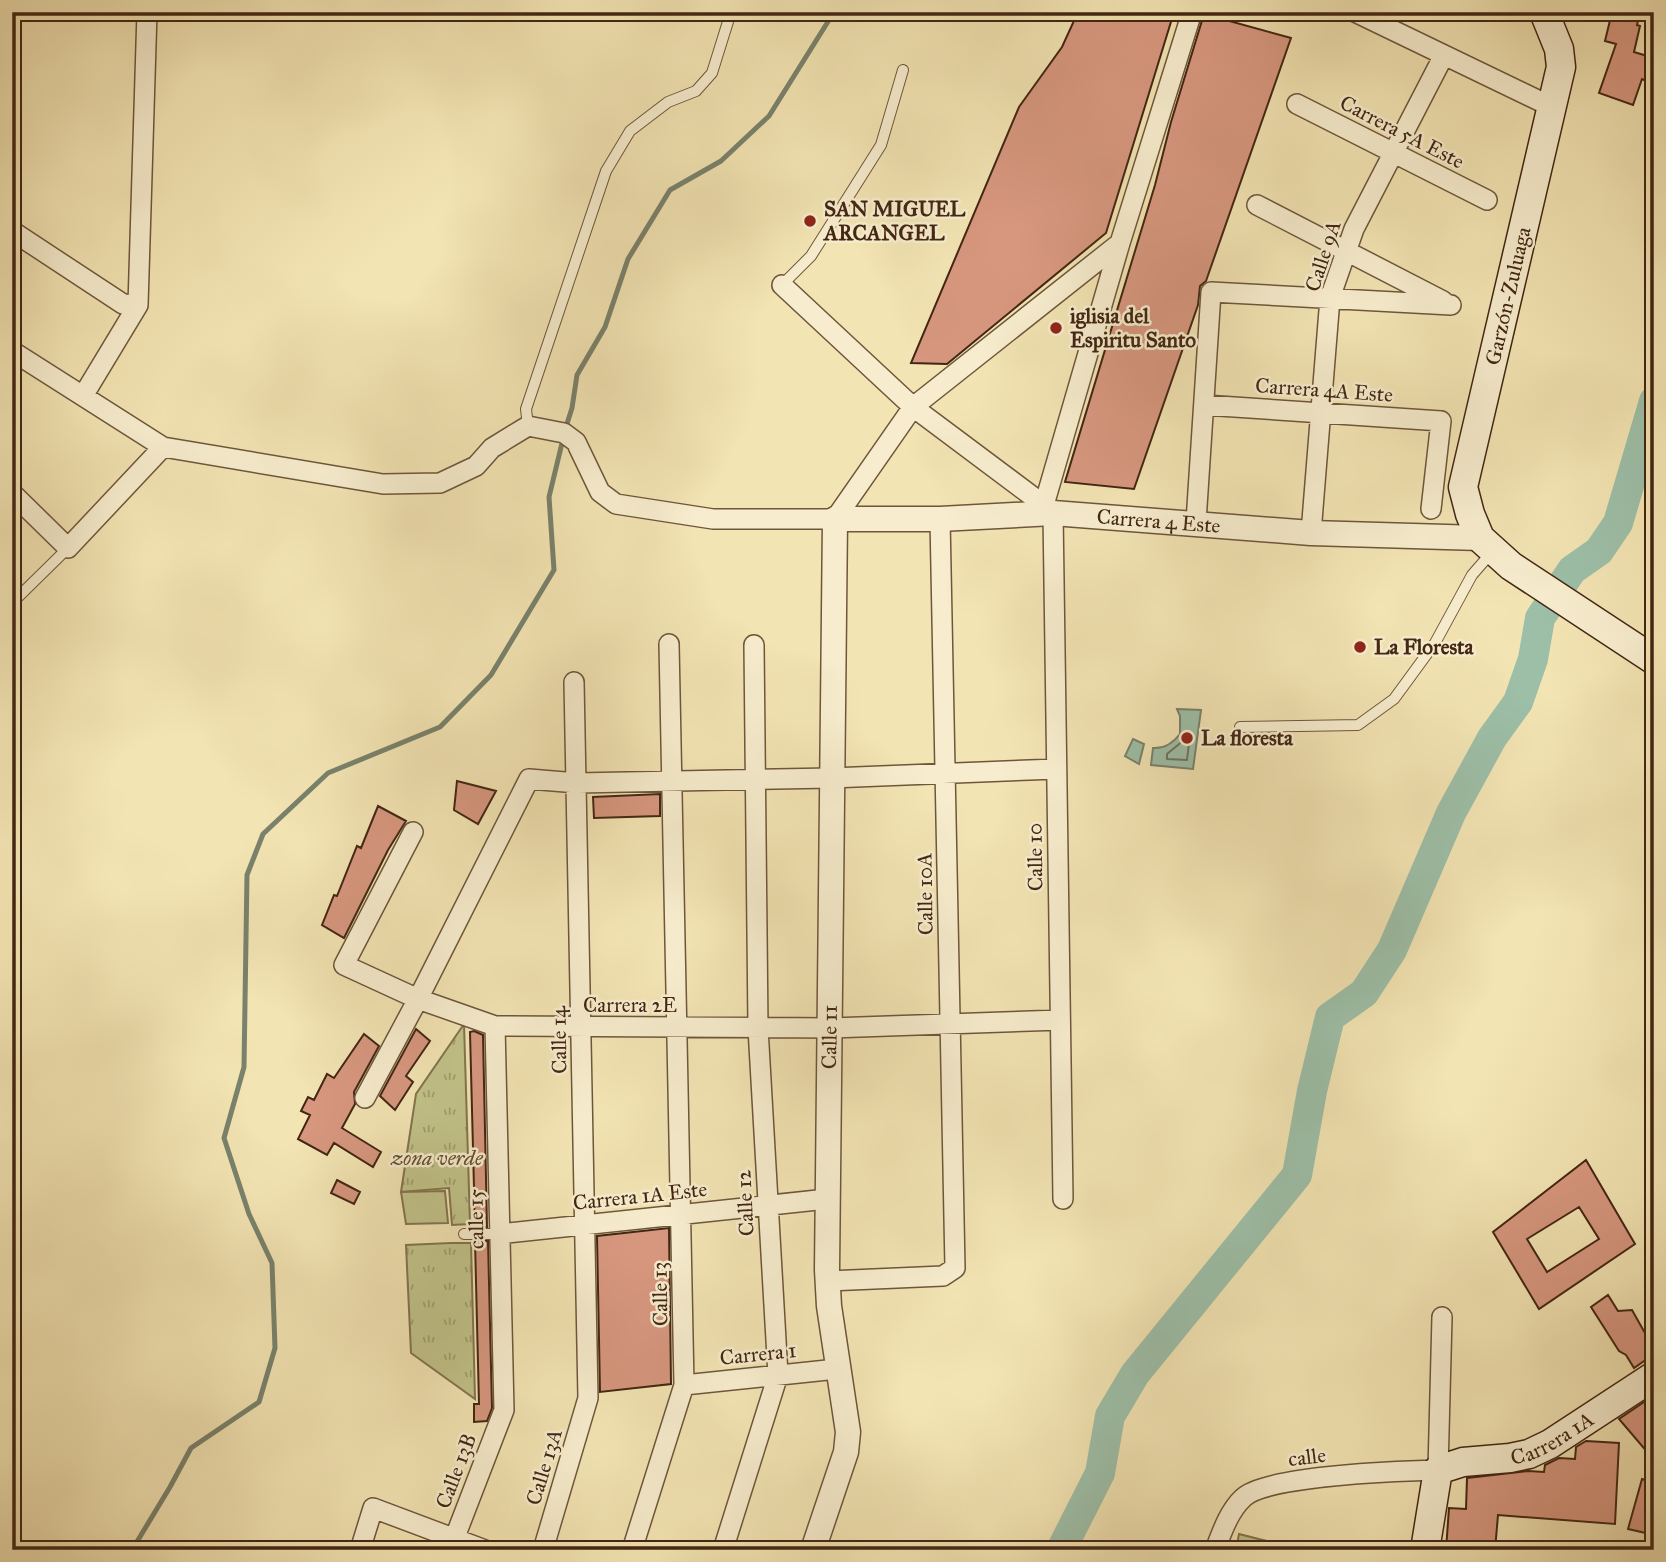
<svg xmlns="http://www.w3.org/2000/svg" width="1666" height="1562" font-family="'IM FELL Great Primer',serif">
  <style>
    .park { fill: url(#park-tufts); stroke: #82744e; stroke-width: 2 }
    .garden { fill: #c1c289; stroke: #82744e; stroke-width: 2 }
    .water { fill: #9dbfa8; stroke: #79826c; stroke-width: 2 }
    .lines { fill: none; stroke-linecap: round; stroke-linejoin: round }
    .shore { stroke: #70725e; stroke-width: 2 }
    .stream { stroke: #79826c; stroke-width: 5 }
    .river { stroke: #9dbfa8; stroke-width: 30 }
    .building { fill: #d7977f; stroke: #422613; stroke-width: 2; fill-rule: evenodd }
    .service-casing { stroke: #6e563b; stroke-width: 12 }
    .minor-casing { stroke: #6e563b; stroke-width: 22 }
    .tertiary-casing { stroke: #6e563b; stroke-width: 27 }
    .secondary-casing { stroke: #422613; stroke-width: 31 }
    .service { stroke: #f7edce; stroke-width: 10 }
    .minor { stroke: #f7edce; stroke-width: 19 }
    .tertiary { stroke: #f7edce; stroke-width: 24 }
    .secondary { stroke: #f7edce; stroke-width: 28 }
    .poi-dot { fill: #8f2418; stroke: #f7edce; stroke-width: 2.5 }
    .labels { text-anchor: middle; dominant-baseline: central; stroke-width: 5; stroke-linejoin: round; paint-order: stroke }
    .street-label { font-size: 21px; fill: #422613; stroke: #f7edce }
    .poi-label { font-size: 21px; font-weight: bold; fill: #422613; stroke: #f7edce; text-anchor: start }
    .park-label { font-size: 21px; font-style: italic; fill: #624d30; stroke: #f7edce }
  </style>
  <defs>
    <pattern id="park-tufts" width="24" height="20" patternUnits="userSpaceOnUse" patternTransform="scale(1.75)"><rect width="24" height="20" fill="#c1c289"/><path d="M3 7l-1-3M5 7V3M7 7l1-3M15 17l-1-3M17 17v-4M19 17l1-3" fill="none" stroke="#9e9d6f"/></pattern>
  </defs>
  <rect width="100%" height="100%" fill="#f3e4b3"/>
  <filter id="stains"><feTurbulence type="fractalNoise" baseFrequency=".00286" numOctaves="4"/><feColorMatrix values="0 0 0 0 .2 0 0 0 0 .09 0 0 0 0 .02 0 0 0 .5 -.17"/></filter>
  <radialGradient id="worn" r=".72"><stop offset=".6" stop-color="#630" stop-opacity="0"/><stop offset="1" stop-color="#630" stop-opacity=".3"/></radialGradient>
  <path class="park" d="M464,1024L470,1224L452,1225L449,1188L401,1192L416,1094Z
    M451,1243H471L475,1399L411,1353L406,1245Z"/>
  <path class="garden" d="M445,1191L448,1223L406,1224L401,1192Z
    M1239,1534L1298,1549V1550H1236Z"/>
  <path class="water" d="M1177,709L1201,710L1193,769L1151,765L1153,748C1165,749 1173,743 1180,734V716Z
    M1133,739L1144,744L1139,764L1125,756Z"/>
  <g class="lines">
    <path class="shore" d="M1184,740L1189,743L1187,760L1167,759V754Z"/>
    <path class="stream" d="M565,430L572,408L577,375L605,327L628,259L670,190L721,161L769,116L834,12
      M132,1550L170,1487L191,1448L259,1402L275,1348L272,1263L249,1214L224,1138L244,1067L247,875L263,834L328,773L440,727L491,675L554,570L549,497L563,439"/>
    <path class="river" d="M1061,1550L1100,1473L1110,1416L1135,1374L1297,1175L1312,1091L1330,1017L1364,993L1392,950L1451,813L1492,738L1518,702L1533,659L1540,618L1572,570L1599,551L1618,523L1654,401"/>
  </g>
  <path class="building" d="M1078,12H1174L1106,233L947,364L911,363L1019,107L1062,47Z
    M1612,12H1640L1637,25L1640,26L1634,52L1654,58L1651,83L1642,79L1633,105L1599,93L1616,44L1605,41Z
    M1204,14L1291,38L1206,281L1200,286L1198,305L1134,489L1065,482L1155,185L1171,122Z
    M457,781L496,791L478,824L454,810Z
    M660,794V816L594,818L593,797Z
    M378,806L406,821L388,850L344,938L322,925L334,895L337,896L357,846L361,848Z
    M416,1029L430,1041L406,1076L413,1082L395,1110L380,1096Z
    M474,1031L483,1035L487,1227H475L470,1032Z
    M364,1034L379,1046L354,1092L355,1104L342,1128L381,1152L373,1167L334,1143L327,1155L298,1139L310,1115L301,1111L308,1097L314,1100L327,1074L334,1078Z
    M1586,1160L1635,1244L1539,1309L1493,1232ZM1579,1207L1599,1239L1547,1272L1527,1239Z
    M337,1180L360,1192L354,1204L331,1193Z
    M669,1228L671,1384L600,1392L597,1236Z
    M475,1241H488L492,1408L487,1421L474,1422V1404H479Z
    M1608,1295L1618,1311L1632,1310L1654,1349V1354L1634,1368L1626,1355L1619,1351L1591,1307Z
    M1647,1400L1651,1405L1645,1410L1654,1421V1460L1619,1419Z
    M1586,1441L1619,1443L1615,1524L1498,1515L1495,1550H1446L1449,1508L1466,1509L1467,1478L1528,1471L1544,1472L1545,1465L1559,1458L1575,1459L1576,1447Z
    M1642,1479L1654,1483V1524L1650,1534L1628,1529Z"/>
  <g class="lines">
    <g class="service-casing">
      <path id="service" d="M782,285L811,256L881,145L903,70
        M528,426L526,409L606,171L630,131L668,102L696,91L712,73L731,12
        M12,603L68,548
        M1240,727L1358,725L1394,699L1435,643L1472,575L1492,552
        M464,1234H499"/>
    </g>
    <g class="minor-casing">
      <path id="minor" d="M1355,12L1552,107
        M1297,104L1487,200
        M1257,205L1443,301
        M12,231L123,304L138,305
        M782,285L913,407L1044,505
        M12,351L163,447L383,484L440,483L476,466L492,448L528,426L564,433L576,442L600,492L616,504L713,519H835L913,407L1120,243
        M83,396L138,305L147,12
        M1204,405L1441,421L1431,509
        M12,493L68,548L163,447
        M1196,522L1211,292L1451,305
        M1311,533L1330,298L1354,229L1444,55
        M413,832L344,965L418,999L529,779L577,783L831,778L1056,769
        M365,1098L418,999L495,1026L831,1028L1060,1020
        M1063,1199L1053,513L1044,505L1120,243L1192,12
        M499,1234L827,1199
        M828,1281L943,1276L955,1268L940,519
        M684,1385L837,1369
        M360,1550L373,1508L485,1550
        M450,1550L504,1410L495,1026
        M543,1550L588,1398L574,682
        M632,1550L684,1385L669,644
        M723,1550L778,1375L758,1028L754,645
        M1215,1550C1222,1532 1229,1511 1243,1498C1265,1475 1403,1471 1438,1470L1442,1317"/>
    </g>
    <g class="tertiary-casing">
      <g id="tertiary">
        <path id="s1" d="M813,1550L846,1452L848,1432L829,1306L827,1270L835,519H940L1053,513L1311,533L1480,538"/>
      </g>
    </g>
    <g class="secondary-casing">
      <g id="secondary">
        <path d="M1544,12L1559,49L1561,67L1463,487L1470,514L1480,538L1511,566L1654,660"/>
        <path id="s2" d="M1425,1550L1438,1470L1463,1462L1510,1458L1529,1454L1550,1444L1654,1376"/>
      </g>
    </g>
    <use href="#service" class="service"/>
    <use href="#minor" class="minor"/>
    <use href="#tertiary" class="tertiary"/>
    <use href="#secondary" class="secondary"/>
  </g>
  <g class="poi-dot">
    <circle cx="810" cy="221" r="7"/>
    <circle cx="1056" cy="328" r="7"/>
    <circle cx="1360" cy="647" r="7"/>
    <circle cx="1187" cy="738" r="7"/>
  </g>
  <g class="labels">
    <g class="street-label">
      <text transform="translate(1402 132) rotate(27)">Carrera 5A Este</text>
      <text transform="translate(1323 256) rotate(-72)">Calle 9A</text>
      <text transform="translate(1508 296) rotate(-77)">Garzón-Zuluaga</text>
      <text transform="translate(1324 390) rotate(4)">Carrera 4A Este</text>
      <text stroke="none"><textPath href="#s1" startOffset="1362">Carrera 4 Este</textPath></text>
      <text transform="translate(1035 857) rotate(-91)">Calle 10</text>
      <text transform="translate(925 894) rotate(-91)">Calle 10A</text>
      <text x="630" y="1005">Carrera 2E</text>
      <text stroke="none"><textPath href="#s1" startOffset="520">Calle 11</textPath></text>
      <text transform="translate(559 1040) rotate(-91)">Calle 14</text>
      <text transform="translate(640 1196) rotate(-6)">Carrera 1A Este</text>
      <text transform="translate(745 1203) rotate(-93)">Calle 12</text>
      <text transform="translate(476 1219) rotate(-91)">calle 15</text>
      <text transform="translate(660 1294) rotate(-91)">Calle 13</text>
      <text transform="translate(758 1354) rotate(-6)">Carrera 1</text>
      <text stroke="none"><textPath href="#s2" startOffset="201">Carrera 1A</textPath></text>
      <text transform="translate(1307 1457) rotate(-7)">calle</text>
      <text transform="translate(544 1467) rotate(-73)">Calle 13A</text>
      <text transform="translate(456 1471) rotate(-69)">Calle 13B</text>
    </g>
    <g class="poi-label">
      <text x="824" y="209">SAN MIGUEL<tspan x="824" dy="24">ARCANGEL</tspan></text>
      <text x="1070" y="316">iglisia del<tspan x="1070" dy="24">Espiritu Santo</tspan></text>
      <text x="1374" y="647">La Floresta</text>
      <text x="1201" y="738">La floresta</text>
    </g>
    <g class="park-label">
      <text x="437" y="1158">zona verde</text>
    </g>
  </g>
  <rect width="1666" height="1562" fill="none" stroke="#f3e4b3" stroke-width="42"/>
  <rect x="14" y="14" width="1638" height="1534" fill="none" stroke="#422613" stroke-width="3.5"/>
  <rect x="21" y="21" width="1624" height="1520" fill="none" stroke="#422613" stroke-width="2"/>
  <rect width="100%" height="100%" filter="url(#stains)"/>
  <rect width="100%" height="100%" fill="url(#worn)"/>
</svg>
